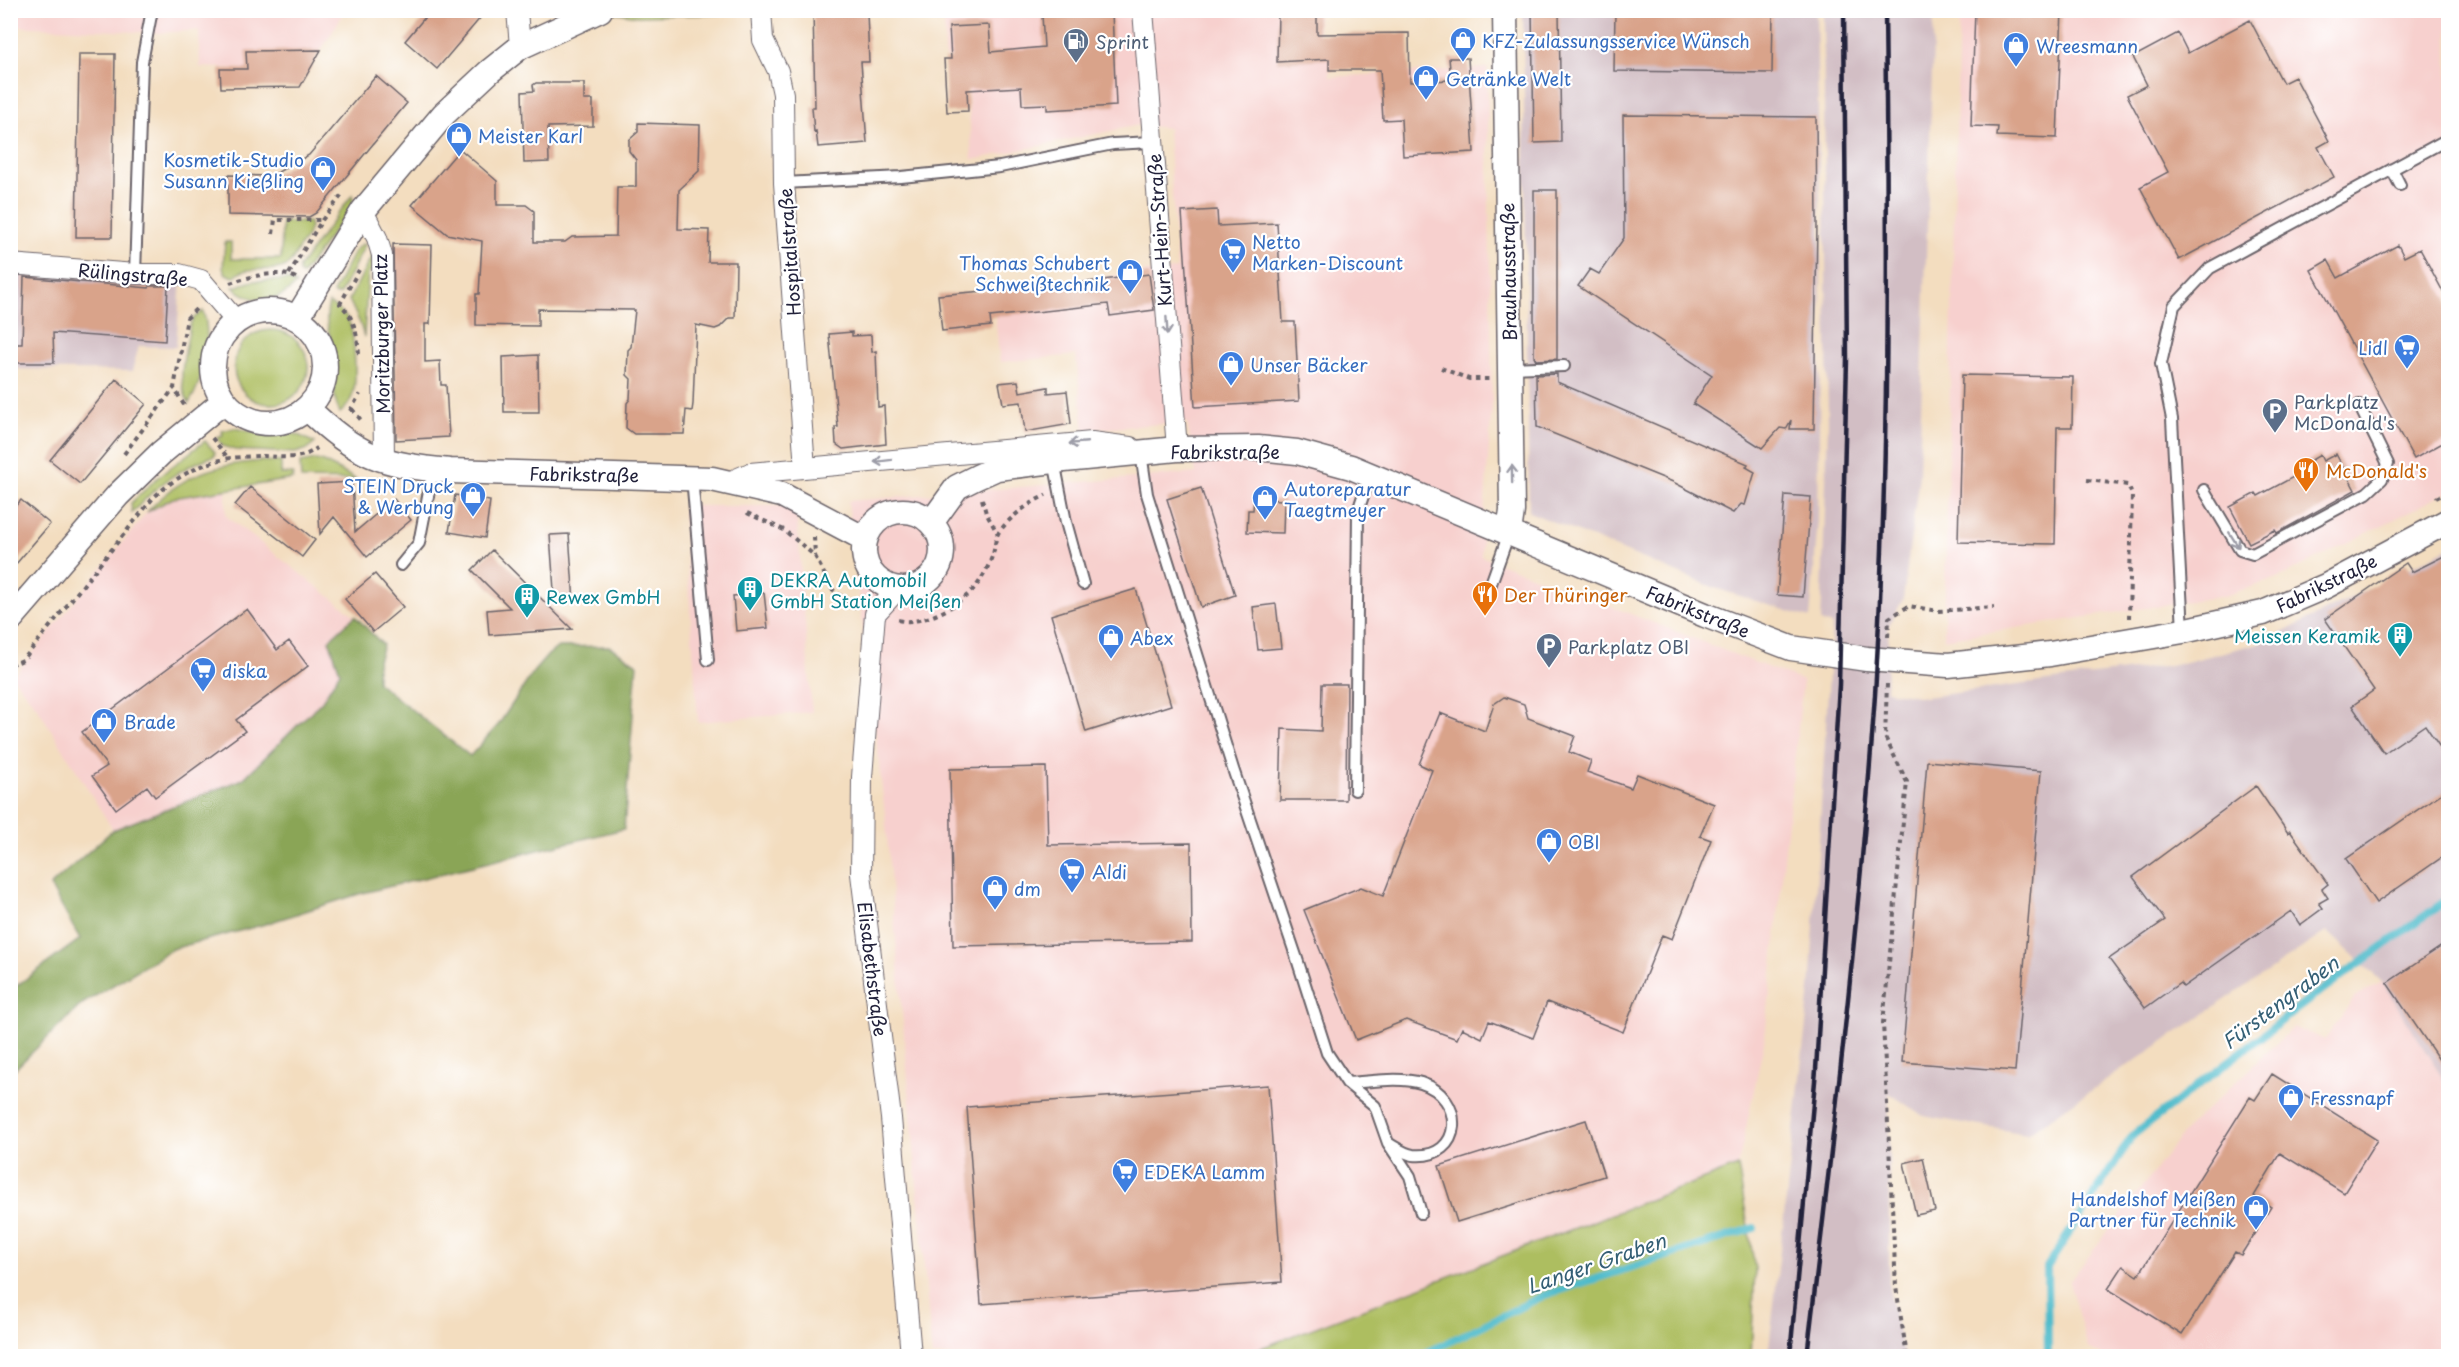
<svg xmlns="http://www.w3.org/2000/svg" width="2459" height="1367" font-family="'Playpen Sans',sans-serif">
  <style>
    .built { fill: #f7d0ce }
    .industrial { fill: #d2bec4 }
    .green { fill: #adbe61; stroke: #68704e; stroke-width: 1.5 }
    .forest { fill: #8aa557; stroke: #566449; stroke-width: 1.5 }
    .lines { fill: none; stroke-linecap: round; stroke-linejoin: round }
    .stream { stroke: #4fbbcb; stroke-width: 8 }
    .building { fill: #d9a38a }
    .service-casing { stroke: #6b6369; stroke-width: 14 }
    .minor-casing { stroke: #6b6369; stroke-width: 22 }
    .tertiary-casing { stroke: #6b6369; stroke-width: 27 }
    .path { stroke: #6b6369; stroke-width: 4; stroke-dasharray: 4.5 4.5; stroke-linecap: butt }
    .service { stroke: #fff; stroke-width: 10 }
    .minor { stroke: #fff; stroke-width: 20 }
    .tertiary { stroke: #fff; stroke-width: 24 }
    .rail { stroke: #22223b; stroke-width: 4.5 }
    .oneway { stroke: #9c9ca7 }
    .labels { text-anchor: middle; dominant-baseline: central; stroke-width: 4.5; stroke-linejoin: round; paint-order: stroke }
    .shop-label { font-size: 18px; fill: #366cbe; stroke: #fff; text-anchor: start }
    .service-label { font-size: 18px; fill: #4e5e75; stroke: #fff; text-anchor: start }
    .street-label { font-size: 18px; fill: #22223b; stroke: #fff }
    .food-label { font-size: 18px; fill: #c56008; stroke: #fff; text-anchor: start }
    .culture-label { font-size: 18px; fill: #0d838f; stroke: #fff; text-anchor: start }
    .water-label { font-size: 20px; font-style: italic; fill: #345f75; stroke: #fff }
  </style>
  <rect width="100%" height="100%" fill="#fff"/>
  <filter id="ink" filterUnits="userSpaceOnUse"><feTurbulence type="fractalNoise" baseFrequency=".0167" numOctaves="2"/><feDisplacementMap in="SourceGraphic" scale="12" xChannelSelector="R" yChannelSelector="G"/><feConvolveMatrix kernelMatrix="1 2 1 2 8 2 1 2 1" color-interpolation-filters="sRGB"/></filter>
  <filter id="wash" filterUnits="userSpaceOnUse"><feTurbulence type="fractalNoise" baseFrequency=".008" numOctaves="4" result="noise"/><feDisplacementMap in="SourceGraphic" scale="24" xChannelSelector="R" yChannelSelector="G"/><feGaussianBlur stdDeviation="1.35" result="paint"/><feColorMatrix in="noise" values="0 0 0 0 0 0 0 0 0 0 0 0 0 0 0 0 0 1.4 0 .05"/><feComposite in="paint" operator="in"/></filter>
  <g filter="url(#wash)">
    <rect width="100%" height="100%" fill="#f3ddbf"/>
    <path class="built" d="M10,11H345L321,50L247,51V69L200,67L199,30L159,33L11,26Z
      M944,11H1318V56H1329L1330,77L1487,68L1492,405L1481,556L1803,681L1765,1038L1738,1166L1240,1356H932L885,814L848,501L1196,473L1187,422L1084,430L1076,355L1000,362L992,289L1177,269L1168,128L1139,125L972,160L966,57L945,58Z
      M1959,11H2448V492L2278,578L2224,596L1944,639Z
      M226,489V516L355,616L329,640L340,672L322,700L243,779L113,830L37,707L13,677L147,512L173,498Z
      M683,506H796L812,712L698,722Z
      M2382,982L2448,1087V1356H2104L2088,1348L2069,1282L2188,1127L2294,1027L2325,1040L2354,998Z"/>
    <path class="industrial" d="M1523,11H1816L1821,259L1818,520L1810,618L1715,588L1529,512Z
      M1823,11H1934L1919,475L1903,599L1889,625L1886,691L1925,697L2179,664L2266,641L2448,548V1087L2382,982L2327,931L2027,1134L1923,1116L1889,1093V1288L1904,1356H1768L1810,989L1832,625L1821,622L1828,425Z
      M10,270L181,280L176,347L139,346L132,371L11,369Z"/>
    <path class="green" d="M729,10V14L637,16L608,11Z
      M352,195L354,203L302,275L299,272V267Z
      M282,222H308L310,225C310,233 305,239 300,246C297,250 295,258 291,262C276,278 249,261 234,277L226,274L223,268L225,242H231V259H281Z
      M362,244L365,245L340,294L336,295L333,293L355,250Z
      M375,250L376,267L368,273L364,337L360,323L349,300Z
      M287,280L296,284C278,304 253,305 233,287L253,281Z
      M329,303C335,307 342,312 347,318C355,330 357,380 353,394C350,402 347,408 340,413C330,393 337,383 335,363C334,339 322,327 329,303Z
      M203,311C212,336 204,380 189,403C175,380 186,351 190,325L194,318Z
      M234 367a37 37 0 1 1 74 0a37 37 0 1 1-74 0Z
      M234,428L262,434H296L315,443L308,449L295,453L235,450L223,446L217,438L223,436L222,431Z
      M205,441L215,452L214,456C180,467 156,486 132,513L131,503L157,478Z
      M316,460L324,462L357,480L301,479L300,463Z
      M261,461L281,462V474H293V479L173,498L147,512C181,475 212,465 261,461Z
      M1738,1166L1755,1269L1751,1356H1549L1540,1353L1533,1356H1240Z"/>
    <path class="forest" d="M355,616L383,645L377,664V682L470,756L499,724L534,671L548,655L558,647L609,646L637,664L624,829L359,894L262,925L172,949L82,1004L11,1073V990L80,939L50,886L113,830L243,779L322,701L340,672L329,640Z"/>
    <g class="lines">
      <path class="stream" d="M1420,1356L1545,1295L1754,1228
        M2048,1356L2047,1267L2133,1135L2314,996L2448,899"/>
    </g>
    <g id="blocks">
      <path class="building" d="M431,10H487L437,69L405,41Z
        M813,10L867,12L869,62H861L867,143L818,147L816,131L814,132L812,107H815Z
        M1278,10H1317V34L1409,33L1410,82L1451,80L1449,58H1468L1474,152L1403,156L1401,119L1383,120L1380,70H1329V59L1277,62Z
        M1532,10H1559L1561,142L1534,143Z
        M1615,10H1773L1772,73L1614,71Z
        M1975,10H2062L2057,138L1997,136L1998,127L1971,126Z
        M1112,12L1116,106L1047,110V104L1022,105L1021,87L967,90L968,111L947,112L944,59H951L949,27L989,25L991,52L1044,47L1042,15Z
        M2250,20L2283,83L2295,77L2329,141L2318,147L2334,177L2179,260L2140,187L2168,172L2127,95L2147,85L2133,57L2178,33L2188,53Z
        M321,50L300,87L221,88L220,69H247L246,51Z
        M79,54H115L112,237H76Z
        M376,76L407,103L316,213L309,217L228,215V175L271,176L309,155Z
        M536,83H584V100H593V126L548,127L549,162L524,163L522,92L534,91L533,85Z
        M1623,115L1816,117L1817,223L1814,429H1790L1791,420L1786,429L1780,428L1762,448L1693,404L1712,375L1578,286L1590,269L1599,274L1624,238Z
        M638,123L700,125L699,171L679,190L678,229L709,230L708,262H736L735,318H729L720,327L715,329L696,325L693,404L692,411L686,410L684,434H634L626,428L627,403L630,399L631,379L627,375L628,350L631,347L635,310L538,309V326L476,325V294H479L482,241L447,234L412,205L460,149L497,181V205H526L534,211V242H565L572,237L616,236L617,187H636V160L629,151V140L638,132Z
        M1534,190H1557V359L1536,360L1534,356Z
        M1217,210L1218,226L1277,223L1283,322H1295L1299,401L1195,407L1182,212Z
        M393,244L432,245L430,324H425V362L440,361L441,385H446L449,437L396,440Z
        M2398,245L2404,257L2420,249L2448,301V440L2414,459L2311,270L2328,260L2338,278Z
        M1149,274L1154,310L1110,316L1108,304L990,317L991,326L942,331L938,295L1079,283Z
        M24,277L149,288V286H168L165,341L53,333L54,363H10V344H22Z
        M852,332V336L871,335L872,352L876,351L878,407L884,406L886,444L843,449L836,444L835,427H838L829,334Z
        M538,355L539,412H504L503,357Z
        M1557,374V382L1748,464L1746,467L1755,472L1745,505L1741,504L1733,513L1673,482L1537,427L1536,375Z
        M1962,375L2073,377L2072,427H2057L2055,544L1958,542Z
        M116,379L146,404L80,484L50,460Z
        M1018,381L1020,392L1048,387V393L1067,391L1071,424L1025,432L1021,402L1003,404L999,383Z
        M2336,454L2355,490L2277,533L2275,530L2249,543L2230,507L2256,493L2258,496L2299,474L2296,469L2320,455L2323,461Z
        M352,482L355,532L394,499L411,520L367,557L334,517L320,534L317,484Z
        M250,487L315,540L302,557L235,505Z
        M1201,488L1235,595L1201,607L1167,499Z
        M455,495L490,501L485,538L449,532Z
        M1785,495L1811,497L1803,597L1777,595Z
        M1254,499L1284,500L1283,533L1247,532L1248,510H1253Z
        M21,500L50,524L10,571V512Z
        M569,534L574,602L555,604L550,535Z
        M492,550L572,629L489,635L487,610L510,608L472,570Z
        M2448,554V759L2425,725L2384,753L2352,706L2374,690L2325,619L2406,563L2412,572Z
        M375,574L403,607L373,632L345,599Z
        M1136,589L1171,705L1086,732L1051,615Z
        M764,593L768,628L736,631L733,596Z
        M1276,604L1281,648L1258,650L1253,607Z
        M247,609L277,650L289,641L308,666L236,720L245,731L155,797L147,786L116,809L92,776L107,766L82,732Z
        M1322,684H1347L1346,800H1280L1282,729L1321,731Z
        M1504,697L1524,704L1528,718L1575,736L1569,752L1591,761L1587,772L1631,788L1637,774L1714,804L1700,836L1711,840L1672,939L1662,935L1623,1032L1547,1002L1533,1038L1489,1021L1482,1038L1462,1028L1457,1039L1406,1020L1356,1040L1304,910L1361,887L1383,896L1432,770L1419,764L1440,713L1485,731L1494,704Z
        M1927,761L2041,771L2015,1071L1902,1062Z
        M1046,767L1048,845L1191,843L1192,942L953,946L950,769Z
        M2256,786L2288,833L2290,831L2328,884L2322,889L2328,898L2319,903L2323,908L2300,925L2291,911L2183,987L2180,983L2145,1008L2109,959L2165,920L2133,877Z
        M2448,789V853L2376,903L2346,859Z
        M2448,942V1073L2387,983Z
        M2272,1074L2377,1140L2344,1193L2280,1153L2254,1196L2271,1207L2241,1255L2235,1252L2182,1335L2108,1289L2123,1266L2138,1276L2250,1097L2255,1100Z
        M1268,1085L1282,1282L981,1304L967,1107Z
        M1586,1120L1604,1176L1457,1222L1439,1166Z
        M1923,1158L1935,1211L1916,1215L1904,1163Z"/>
    </g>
  </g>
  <g filter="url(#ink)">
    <use href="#blocks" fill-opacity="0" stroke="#6b6369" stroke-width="1.5"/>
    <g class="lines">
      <g class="service-casing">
        <path id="service" d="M2392,169L2400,185
          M784,183L901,177L1000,167L1113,144L1152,142
          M135,274L142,62L152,10
          M1510,368L1564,366
          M1141,453L1147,494L1233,769L1297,959L1327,1053L1347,1083L1375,1106L1388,1143L1410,1176L1421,1213
          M1054,461L1066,522L1083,584
          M692,477L708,660
          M2204,490L2240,550L2253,554L2367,493L2382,479L2388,464L2359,405
          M401,565L419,543L433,470
          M1488,592L1509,533
          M2183,631L2172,419L2161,364L2174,306L2210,268L2448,139
          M1355,790L1358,511L1370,475
          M1347,1083C1371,1082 1398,1076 1421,1083C1466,1097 1464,1160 1413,1155C1405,1154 1395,1147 1388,1143"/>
      </g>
      <g class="minor-casing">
        <path id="minor" d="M517,10L520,47
          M761,10L763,40L778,71L783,94L784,183L805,468
          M1143,10L1177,449
          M363,211L377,238L382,255L384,461
          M10,264L135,274H179L201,280L236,321
          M729,482L750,473L1092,442L1130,447
          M898,589L875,614L862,777L861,874L891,1118L911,1356"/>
      </g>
      <g class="tertiary-casing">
        <path id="tertiary" d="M1505,10L1512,511L1509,532
          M213 367a56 56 0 1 1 112 0a56 56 0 1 1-112 0Z
          M297,318L363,211L444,114L490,71L520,47L600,10
          M307,408C356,456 383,465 450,471L712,479L782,495L865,539
          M864 550a39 39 0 1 1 78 0a39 39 0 1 1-78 0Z
          M931,523L957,487L977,477L997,468L1054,461L1177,449L1258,448L1297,452L1351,467L1705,615L1791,648L1867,659L1948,665L2050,654L2183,631L2263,613L2326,586L2448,521
          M10,620L118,495L161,453L224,401"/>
      </g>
      <path class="path" d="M273,234L275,220H321
        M289,274L322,220L342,195
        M230,283C247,277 280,269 296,278
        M359,354C357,334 355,318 340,304L359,270
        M1441,368L1469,379H1489
        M184,405L174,388L187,318L198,307
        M352,409L361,420
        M350,411L360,394
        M212,438L228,458
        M124,454L174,388
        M2087,480L2128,485L2132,495L2129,618
        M2436,498L2448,492
        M982,499L986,513L998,534
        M747,513L784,530L815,556L832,589L856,608
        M814,537L815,556
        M898,620C924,627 968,602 981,579C986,572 990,562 993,554C995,547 995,538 999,532C1011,516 1028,504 1046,495
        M1888,637L1889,618L1909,606L1938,611L1994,607
        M10,665L23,660L153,498C174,478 202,462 231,458C241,457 253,456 264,456C283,457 301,461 317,448
        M1887,684L1885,737L1907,782L1883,1023L1896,1287L1907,1356"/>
      <use href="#service" class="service"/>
      <use href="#minor" class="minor"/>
      <use href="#tertiary" class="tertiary"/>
      <path class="rail" d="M1790,1356L1816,1070L1839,685L1847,359L1844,10
        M1807,1356C1833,1136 1860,917 1875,695C1889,467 1888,239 1885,10"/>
    </g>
    <defs><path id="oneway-shaft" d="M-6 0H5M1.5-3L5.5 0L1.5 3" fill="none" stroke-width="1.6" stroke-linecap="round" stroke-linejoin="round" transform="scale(1.5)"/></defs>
    <g class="oneway">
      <use href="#oneway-shaft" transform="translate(1167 326) rotate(86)"/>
      <use href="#oneway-shaft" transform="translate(1078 443) rotate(175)"/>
      <use href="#oneway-shaft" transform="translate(883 461) rotate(173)"/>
      <use href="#oneway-shaft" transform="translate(1512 474) rotate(-91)"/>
      <use href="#oneway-shaft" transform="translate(2234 540) rotate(58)"/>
    </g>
  </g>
  <defs>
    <g id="shop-pin" transform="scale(1.35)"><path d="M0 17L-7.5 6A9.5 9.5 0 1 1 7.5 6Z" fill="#3f7fe0" stroke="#fff"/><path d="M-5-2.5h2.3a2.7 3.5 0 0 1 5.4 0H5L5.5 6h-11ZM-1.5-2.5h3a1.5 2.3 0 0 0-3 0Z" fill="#fff"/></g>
    <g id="fuel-pin" transform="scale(1.35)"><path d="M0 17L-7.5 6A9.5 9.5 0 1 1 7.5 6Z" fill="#5c6f8a" stroke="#fff"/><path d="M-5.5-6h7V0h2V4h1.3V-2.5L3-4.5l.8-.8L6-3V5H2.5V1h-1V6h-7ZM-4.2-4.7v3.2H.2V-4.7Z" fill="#fff"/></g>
    <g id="supermarket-pin" transform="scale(1.35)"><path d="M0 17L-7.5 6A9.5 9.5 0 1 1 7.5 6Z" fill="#3f7fe0" stroke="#fff"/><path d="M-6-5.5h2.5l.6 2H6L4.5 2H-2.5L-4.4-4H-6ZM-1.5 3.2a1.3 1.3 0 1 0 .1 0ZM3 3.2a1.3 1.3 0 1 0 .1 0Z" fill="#fff"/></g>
    <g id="parking-pin" transform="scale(1.35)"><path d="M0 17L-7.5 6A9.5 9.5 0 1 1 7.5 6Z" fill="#5c6f8a" stroke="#fff"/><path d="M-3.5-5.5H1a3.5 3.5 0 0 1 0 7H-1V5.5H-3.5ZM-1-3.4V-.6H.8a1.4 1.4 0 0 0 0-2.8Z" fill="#fff"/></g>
    <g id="restaurant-pin" transform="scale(1.35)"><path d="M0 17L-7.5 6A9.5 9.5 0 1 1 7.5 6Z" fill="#e8710a" stroke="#fff"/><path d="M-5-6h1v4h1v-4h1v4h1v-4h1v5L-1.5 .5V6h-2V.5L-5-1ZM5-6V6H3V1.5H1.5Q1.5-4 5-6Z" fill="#fff"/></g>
    <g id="building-pin" transform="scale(1.35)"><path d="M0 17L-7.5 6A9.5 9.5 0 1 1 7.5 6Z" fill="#0f9aa8" stroke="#fff"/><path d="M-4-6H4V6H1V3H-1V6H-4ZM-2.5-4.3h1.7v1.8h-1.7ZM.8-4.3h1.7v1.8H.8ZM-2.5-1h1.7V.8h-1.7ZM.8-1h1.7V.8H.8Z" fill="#fff"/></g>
  </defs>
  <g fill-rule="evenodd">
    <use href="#shop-pin" x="1463" y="40"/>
    <use href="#fuel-pin" x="1076" y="41"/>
    <use href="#shop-pin" x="2016" y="45"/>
    <use href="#shop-pin" x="1426" y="78"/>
    <use href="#shop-pin" x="459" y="135"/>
    <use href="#shop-pin" x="323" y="169"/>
    <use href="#supermarket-pin" x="1233" y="251"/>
    <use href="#shop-pin" x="1130" y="272"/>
    <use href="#supermarket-pin" x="2407" y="347"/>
    <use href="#shop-pin" x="1231" y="364"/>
    <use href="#parking-pin" x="2275" y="411"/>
    <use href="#restaurant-pin" x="2306" y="470"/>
    <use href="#shop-pin" x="473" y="495"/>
    <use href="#shop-pin" x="1265" y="498"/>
    <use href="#building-pin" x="750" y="589"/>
    <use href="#restaurant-pin" x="1485" y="594"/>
    <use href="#building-pin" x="527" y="596"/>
    <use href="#building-pin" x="2400" y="635"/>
    <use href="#shop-pin" x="1111" y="637"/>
    <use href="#parking-pin" x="1549" y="646"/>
    <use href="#supermarket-pin" x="203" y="670"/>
    <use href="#shop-pin" x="104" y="721"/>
    <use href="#shop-pin" x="1549" y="841"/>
    <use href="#supermarket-pin" x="1072" y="871"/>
    <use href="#shop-pin" x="995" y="888"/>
    <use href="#shop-pin" x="2291" y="1097"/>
    <use href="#supermarket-pin" x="1125" y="1171"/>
    <use href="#shop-pin" x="2256" y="1208"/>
  </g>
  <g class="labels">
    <g class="shop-label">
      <text x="1482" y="40">KFZ-Zulassungsservice Wünsch</text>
      <text x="2036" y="45">Wreesmann</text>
      <text x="1446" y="78">Getränke Welt</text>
      <text x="478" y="135">Meister Karl</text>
      <text x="304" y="159" text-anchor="end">Kosmetik-Studio<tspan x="304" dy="21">Susann Kießling</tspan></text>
      <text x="1252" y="241">Netto<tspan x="1252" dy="21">Marken-Discount</tspan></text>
      <text x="1110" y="262" text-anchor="end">Thomas Schubert<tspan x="1110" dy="21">Schweißtechnik</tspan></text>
      <text x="2388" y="347" text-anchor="end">Lidl</text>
      <text x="1250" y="364">Unser Bäcker</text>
      <text x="454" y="485" text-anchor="end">STEIN Druck<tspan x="454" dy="21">&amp; Werbung</tspan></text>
      <text x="1284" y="488">Autoreparatur<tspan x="1284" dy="21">Taegtmeyer</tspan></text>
      <text x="1130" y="637">Abex</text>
      <text x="222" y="670">diska</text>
      <text x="124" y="721">Brade</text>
      <text x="1568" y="841">OBI</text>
      <text x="1092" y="871">Aldi</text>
      <text x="1014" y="888">dm</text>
      <text x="2310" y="1097">Fressnapf</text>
      <text x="1144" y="1171">EDEKA Lamm</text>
      <text x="2236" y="1198" text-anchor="end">Handelshof Meißen<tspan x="2236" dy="21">Partner für Technik</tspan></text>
    </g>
    <g class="service-label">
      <text x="1096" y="41">Sprint</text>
      <text x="2294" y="401">Parkplatz<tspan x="2294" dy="21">McDonald's</tspan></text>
      <text x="1568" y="646">Parkplatz OBI</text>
    </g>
    <g class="street-label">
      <text transform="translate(1159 230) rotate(-94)">Kurt-Hein-Straße</text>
      <text transform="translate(789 252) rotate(-94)">Hospitalstraße</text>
      <text transform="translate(1508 272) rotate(-91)">Brauhausstraße</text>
      <text transform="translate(133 274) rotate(5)">Rülingstraße</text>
      <text transform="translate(381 334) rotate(-91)">Moritzburger Platz</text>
      <text x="1225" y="451">Fabrikstraße</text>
      <text transform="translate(584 474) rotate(1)">Fabrikstraße</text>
      <text transform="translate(2326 583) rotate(-26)">Fabrikstraße</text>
      <text transform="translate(1698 611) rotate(22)">Fabrikstraße</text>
      <text transform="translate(873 969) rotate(83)">Elisabethstraße</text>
    </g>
    <g class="food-label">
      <text x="2326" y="470">McDonald's</text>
      <text x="1504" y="594">Der Thüringer</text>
    </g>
    <g class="culture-label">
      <text x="770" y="579">DEKRA Automobil<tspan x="770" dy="21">GmbH Station Meißen</tspan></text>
      <text x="546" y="596">Rewex GmbH</text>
      <text x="2380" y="635" text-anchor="end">Meissen Keramik</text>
    </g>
    <g class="water-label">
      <text transform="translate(2280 1002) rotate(-37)">Fürstengraben</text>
      <text transform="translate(1596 1263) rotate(-19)">Langer Graben</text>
    </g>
  </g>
  <rect width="2459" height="1367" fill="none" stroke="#fff" stroke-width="36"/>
</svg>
